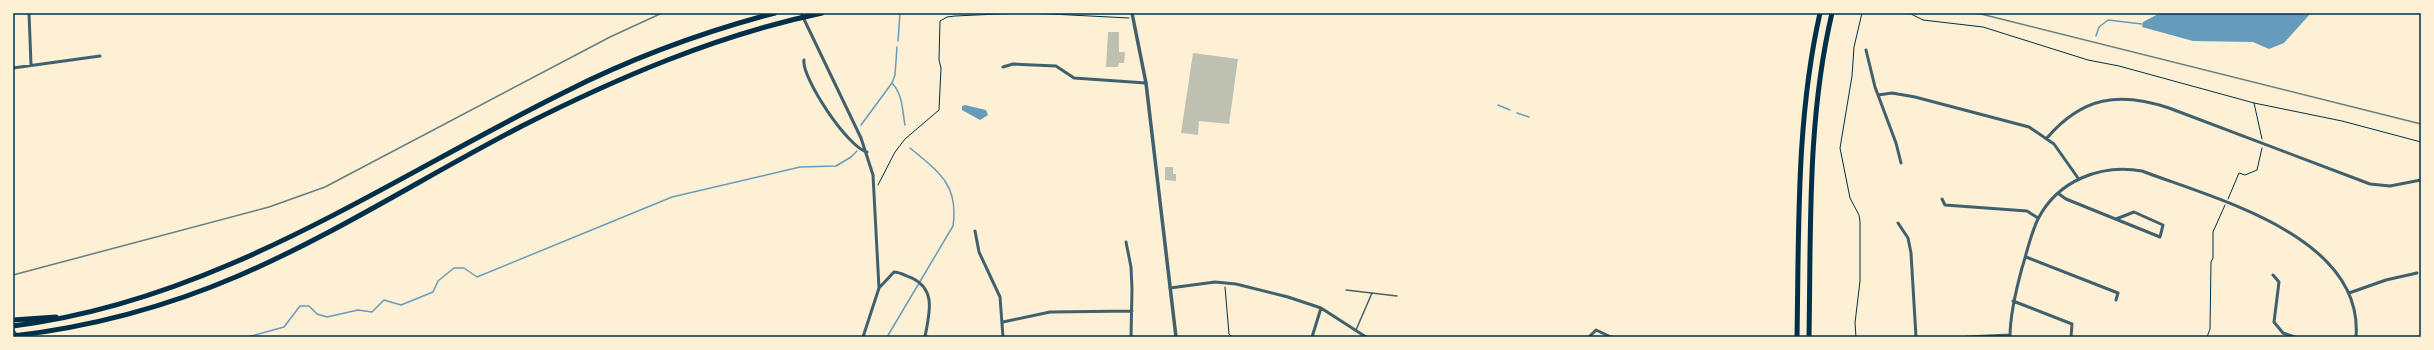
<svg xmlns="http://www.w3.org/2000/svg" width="2434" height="350" font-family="Ubuntu,sans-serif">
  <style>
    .water { fill: #669bbc }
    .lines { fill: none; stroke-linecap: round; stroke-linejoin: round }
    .stream { stroke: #669bbc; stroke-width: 1.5 }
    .building { fill: #bec0b2 }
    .path { stroke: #003049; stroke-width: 1 }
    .service { stroke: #3f606c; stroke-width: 1.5 }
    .minor { stroke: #3f606c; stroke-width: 3 }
    .tertiary { stroke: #3f606c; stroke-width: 3.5 }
    .motorway { stroke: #003049; stroke-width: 5 }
    .rail { stroke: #657d81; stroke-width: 1.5 }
    .neatline { fill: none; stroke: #003049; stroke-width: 1.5 }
  </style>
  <rect width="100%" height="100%" fill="#fdf0d5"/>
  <path class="water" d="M2160,13H2311L2284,43L2269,49L2253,42L2193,41L2142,27L2143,22Z
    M965,105L986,110L988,115L980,120L962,110V106Z"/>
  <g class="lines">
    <path class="stream" d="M2096,36L2099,27L2108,20L2142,24
      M898,41L900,13
      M897,47L895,75L892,83C903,95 902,109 905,125
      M1498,105L1510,110
      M1517,113L1529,117
      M861,125L892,83
      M248,337L284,327L300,306H309L317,314L327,317L358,310L372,312L384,300L401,305L433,292L438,281L454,268H464L477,277L672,197L800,167L836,166L851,157L857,151
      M887,337L953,226C959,185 939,172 910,148"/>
  </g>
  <path class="building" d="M1108,32H1119V52H1125L1124,63H1119L1118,67H1106Z
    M1193,53L1238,59L1229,124L1199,121L1198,135L1181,133Z
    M1165,167H1173V174H1176V181L1165,180Z"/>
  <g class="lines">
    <path class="path" d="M1031,13L1129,18
      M1909,13L1923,20L1983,27L2088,60L2119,66L2254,103L2342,121L2421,142
      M2254,103L2262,139
      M878,185L895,152L905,139L939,110L941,68L939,60L940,21L947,17L955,16L1019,13
      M2228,199L2239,173L2245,175L2257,170L2262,148
      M1225,287L1229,334L1232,337
      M1856,337L1855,323L1860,281V222L1859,215L1850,198L1840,148L1852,76L1854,47L1862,13
      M2207,337L2210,329L2211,262L2213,258V232L2225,205"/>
    <path class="service" d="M1346,290L1397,296
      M1356,330L1372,293"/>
    <path class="minor" d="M29,13L31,65
      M801,13L861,138L873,175L879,288L863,337
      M1866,50L1875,87L1896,143L1901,163
      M804,60C801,77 848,148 867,152
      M1003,67L1013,64L1056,66L1074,78L1146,83
      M13,68L100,56
      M1878,95L1892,93L1915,97L2029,127L2054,144L2078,178
      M2047,138C2082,97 2119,91 2169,108L2370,184L2390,186L2421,180
      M2059,194L2066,199L2160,237L2163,225L2134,212L2116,219
      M1942,199L1945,205L2027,211L2038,218
      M1898,223L1908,238L1911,253L1916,337
      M975,231L979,252L1000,297L1003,337
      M1126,242L1131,267L1132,289L1131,337
      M2026,257L2118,293L2116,300
      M2273,275L2279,282L2274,322L2283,333L2295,337
      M879,288L894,272C900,272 906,276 912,278C937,290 929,314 925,337
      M1170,288L1215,282L1236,284L1288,297L1321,308L1366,337
      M2349,293L2386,280L2417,273
      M2013,301L2072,324L2071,337
      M1003,322L1050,312L1132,311
      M13,330L18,337
      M1312,337L1321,308
      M1589,337L1596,330L1611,337
      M1966,337L2010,335
      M2010,337C2010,314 2016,290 2022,268C2027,252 2031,233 2038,219C2058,180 2101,164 2142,171C2215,199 2364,236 2356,337"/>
    <path class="tertiary" d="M1132,13L1146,83L1176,337"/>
    <path class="motorway" d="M13,320L56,317
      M13,326C217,301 385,181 565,92C632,58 703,32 775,13
      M13,336C90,327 166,307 238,276C336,234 427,175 522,126C617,78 717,35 822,13
      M1797,337C1799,229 1796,119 1820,13
      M1809,337C1811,229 1807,119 1832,13"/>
    <path class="rail" d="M1977,13L2421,124
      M13,275L269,207L325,187L610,37L662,13"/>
  </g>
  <rect width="2434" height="350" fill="none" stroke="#fdf0d5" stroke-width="28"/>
  <rect x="14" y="14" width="2406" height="322" class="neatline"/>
</svg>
